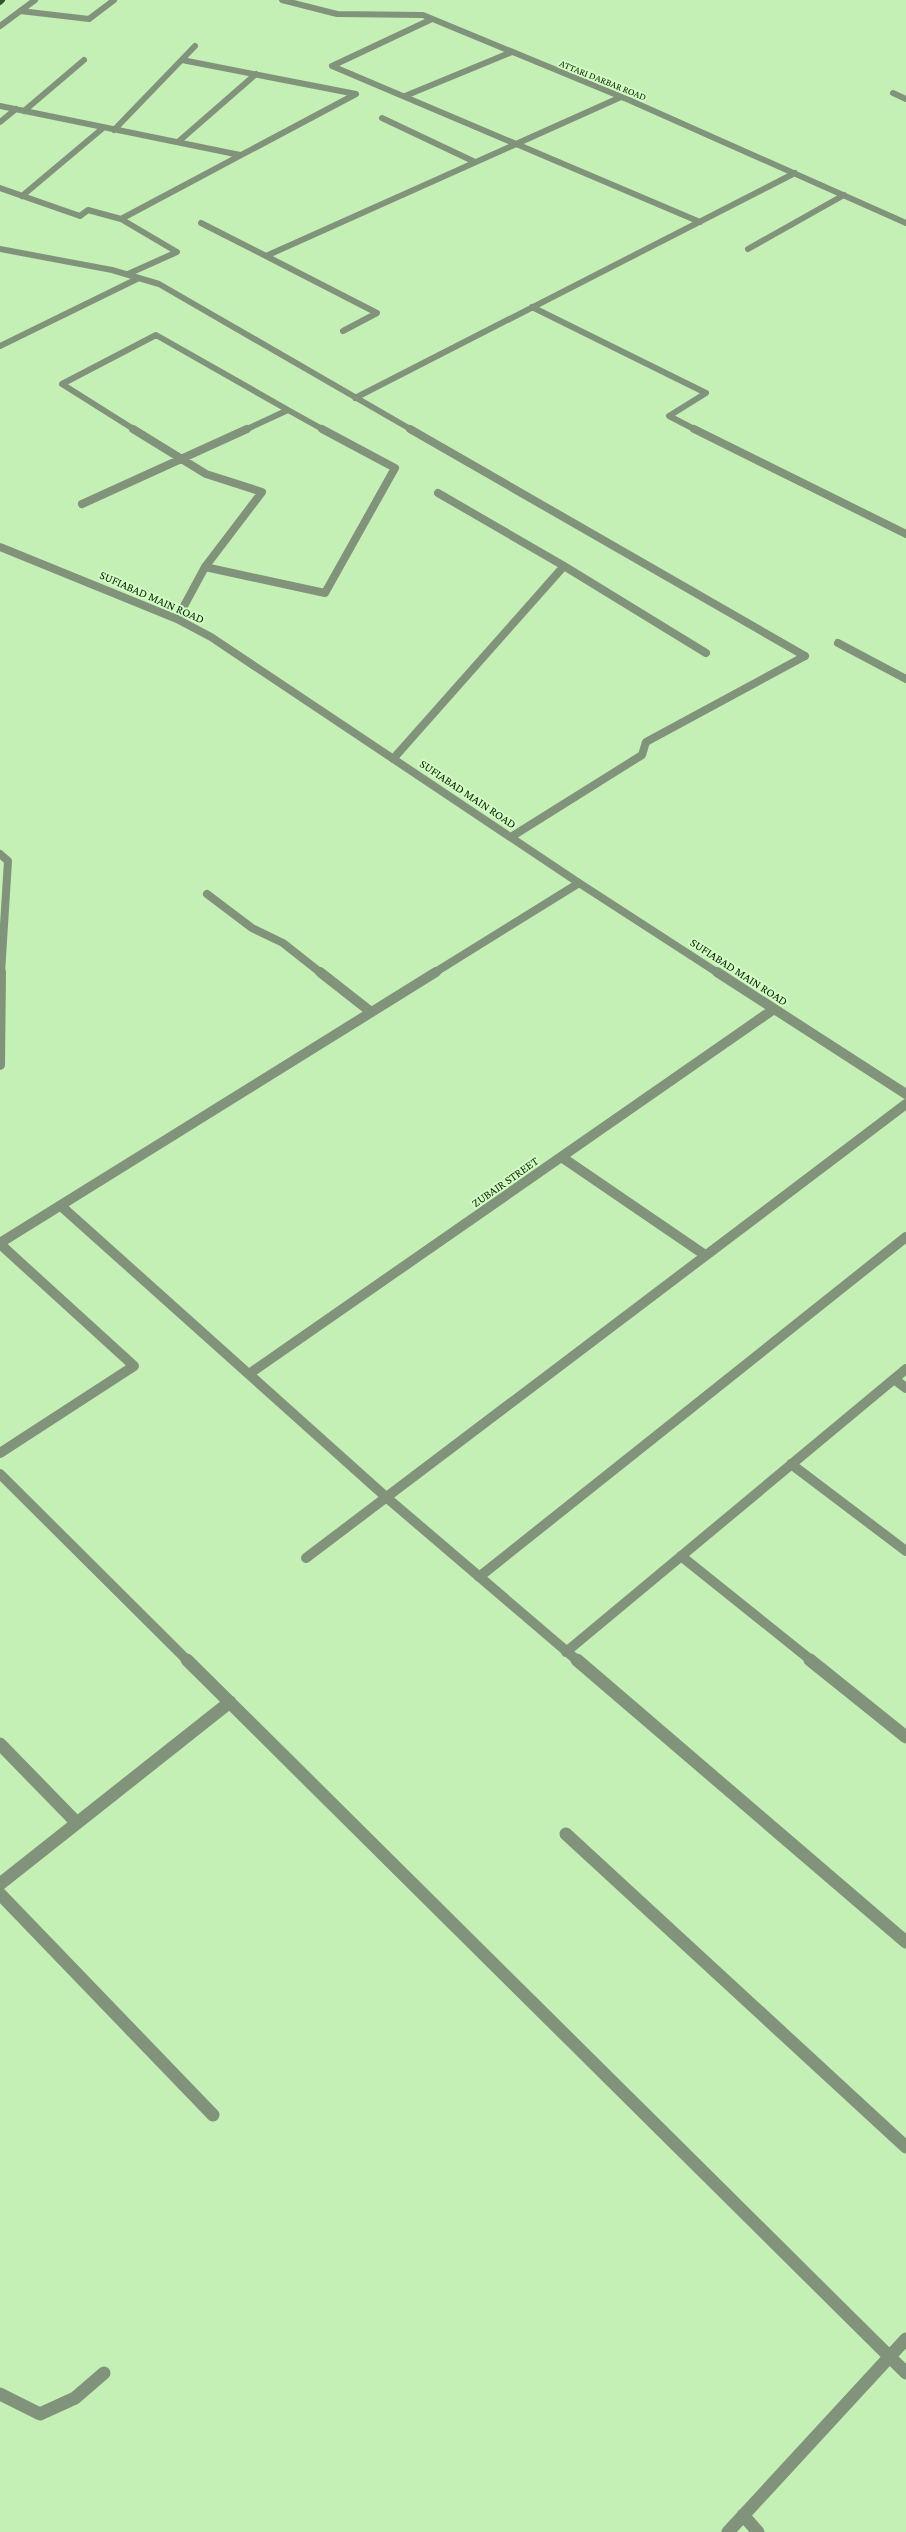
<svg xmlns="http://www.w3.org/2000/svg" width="906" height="2532" font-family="'Crimson Pro',serif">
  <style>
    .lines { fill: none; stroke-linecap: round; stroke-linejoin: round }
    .lane { stroke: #81937b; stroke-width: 6 }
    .street-far3 { stroke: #81937b; stroke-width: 6 }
    .street-far2 { stroke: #81937b; stroke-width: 8 }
    .street-far1 { stroke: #81937b; stroke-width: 10 }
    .street { stroke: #81937b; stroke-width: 13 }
    .primary { stroke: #335229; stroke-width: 6 }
    .labels { text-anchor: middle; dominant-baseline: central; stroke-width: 4; stroke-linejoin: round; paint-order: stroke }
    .far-street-label { font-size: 10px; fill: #0f1f0a; stroke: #d1fdc3 }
    .street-label { font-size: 12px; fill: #0f1f0a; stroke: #d1fdc3 }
  </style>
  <rect width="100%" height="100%" fill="#c4f0b6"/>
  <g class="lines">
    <path class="lane" d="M20,11L89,19L114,0"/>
    <path class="street-far3" d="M282,0L337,14L423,15L629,100L906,223
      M432,19L332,66L700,222
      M0,26L35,0
      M893,93L906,99
      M405,96L512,52
      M0,106L240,155
      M24,111L84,60
      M382,118L475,162
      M0,122L16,109
      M114,130L195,46
      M178,142L256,74
      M0,188L80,216L88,210L121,219L356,94L182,60
      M22,196L103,128
      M121,219L177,252L128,274
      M201,223L266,256L621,97
      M0,249L112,270L159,284L412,430
      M748,249L844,195
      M266,256L377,313L343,331
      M532,307L706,393L669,416L696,430
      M0,346L139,278
      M355,398L795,173
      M135,430L62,384L156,335L288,410
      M245,430L288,410L324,430"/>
    <path class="street-far2" d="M133,429L206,474L262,492L205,567L177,619
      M410,429L805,656
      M694,429L906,534
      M82,504L247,429
      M0,547L177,619L211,637L579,883L718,973
      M564,566L706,653
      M205,567L325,593L395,468L322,429
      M838,643L906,679
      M393,759L564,566L438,493
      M511,837L642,755L646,742L805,656
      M0,854L8,861L1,973
      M207,894L252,928L283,943L321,973
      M434,973L579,883"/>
    <path class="street-far1" d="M320,972L371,1012
      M717,972L906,1094
      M0,1065L1,972
      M563,1158L705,1255
      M61,1206L386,1497L578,1661
      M0,1243L436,972
      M0,1244L134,1366L0,1453
      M249,1374L774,1009
      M894,1379L906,1388
      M791,1464L906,1551
      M0,1474L188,1661
      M681,1556L812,1661
      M306,1558L906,1104
      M479,1577L906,1237
      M566,1652L906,1369"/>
    <path class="street" d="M187,1660L906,2373
      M577,1660L906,1942
      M810,1660L906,1737
      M0,1744L77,1823
      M566,1834L906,2147
      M0,1884L230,1702
      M0,1894L213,2115
      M0,2394L40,2414L75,2398L104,2373
      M743,2515L758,2532
      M728,2532L906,2339"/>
    <path class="primary" d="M0,2L2,0"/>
  </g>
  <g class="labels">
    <g class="far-street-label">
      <text transform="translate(603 80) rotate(22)">ATTARI DARBAR ROAD</text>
    </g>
    <g class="street-label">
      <text transform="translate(152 597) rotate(24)">SUFIABAD MAIN ROAD</text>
      <text transform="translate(468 794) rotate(34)">SUFIABAD MAIN ROAD</text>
      <text transform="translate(739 972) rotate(33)">SUFIABAD MAIN ROAD</text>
      <text transform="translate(505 1182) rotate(-35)">ZUBAIR STREET</text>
    </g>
  </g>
</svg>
